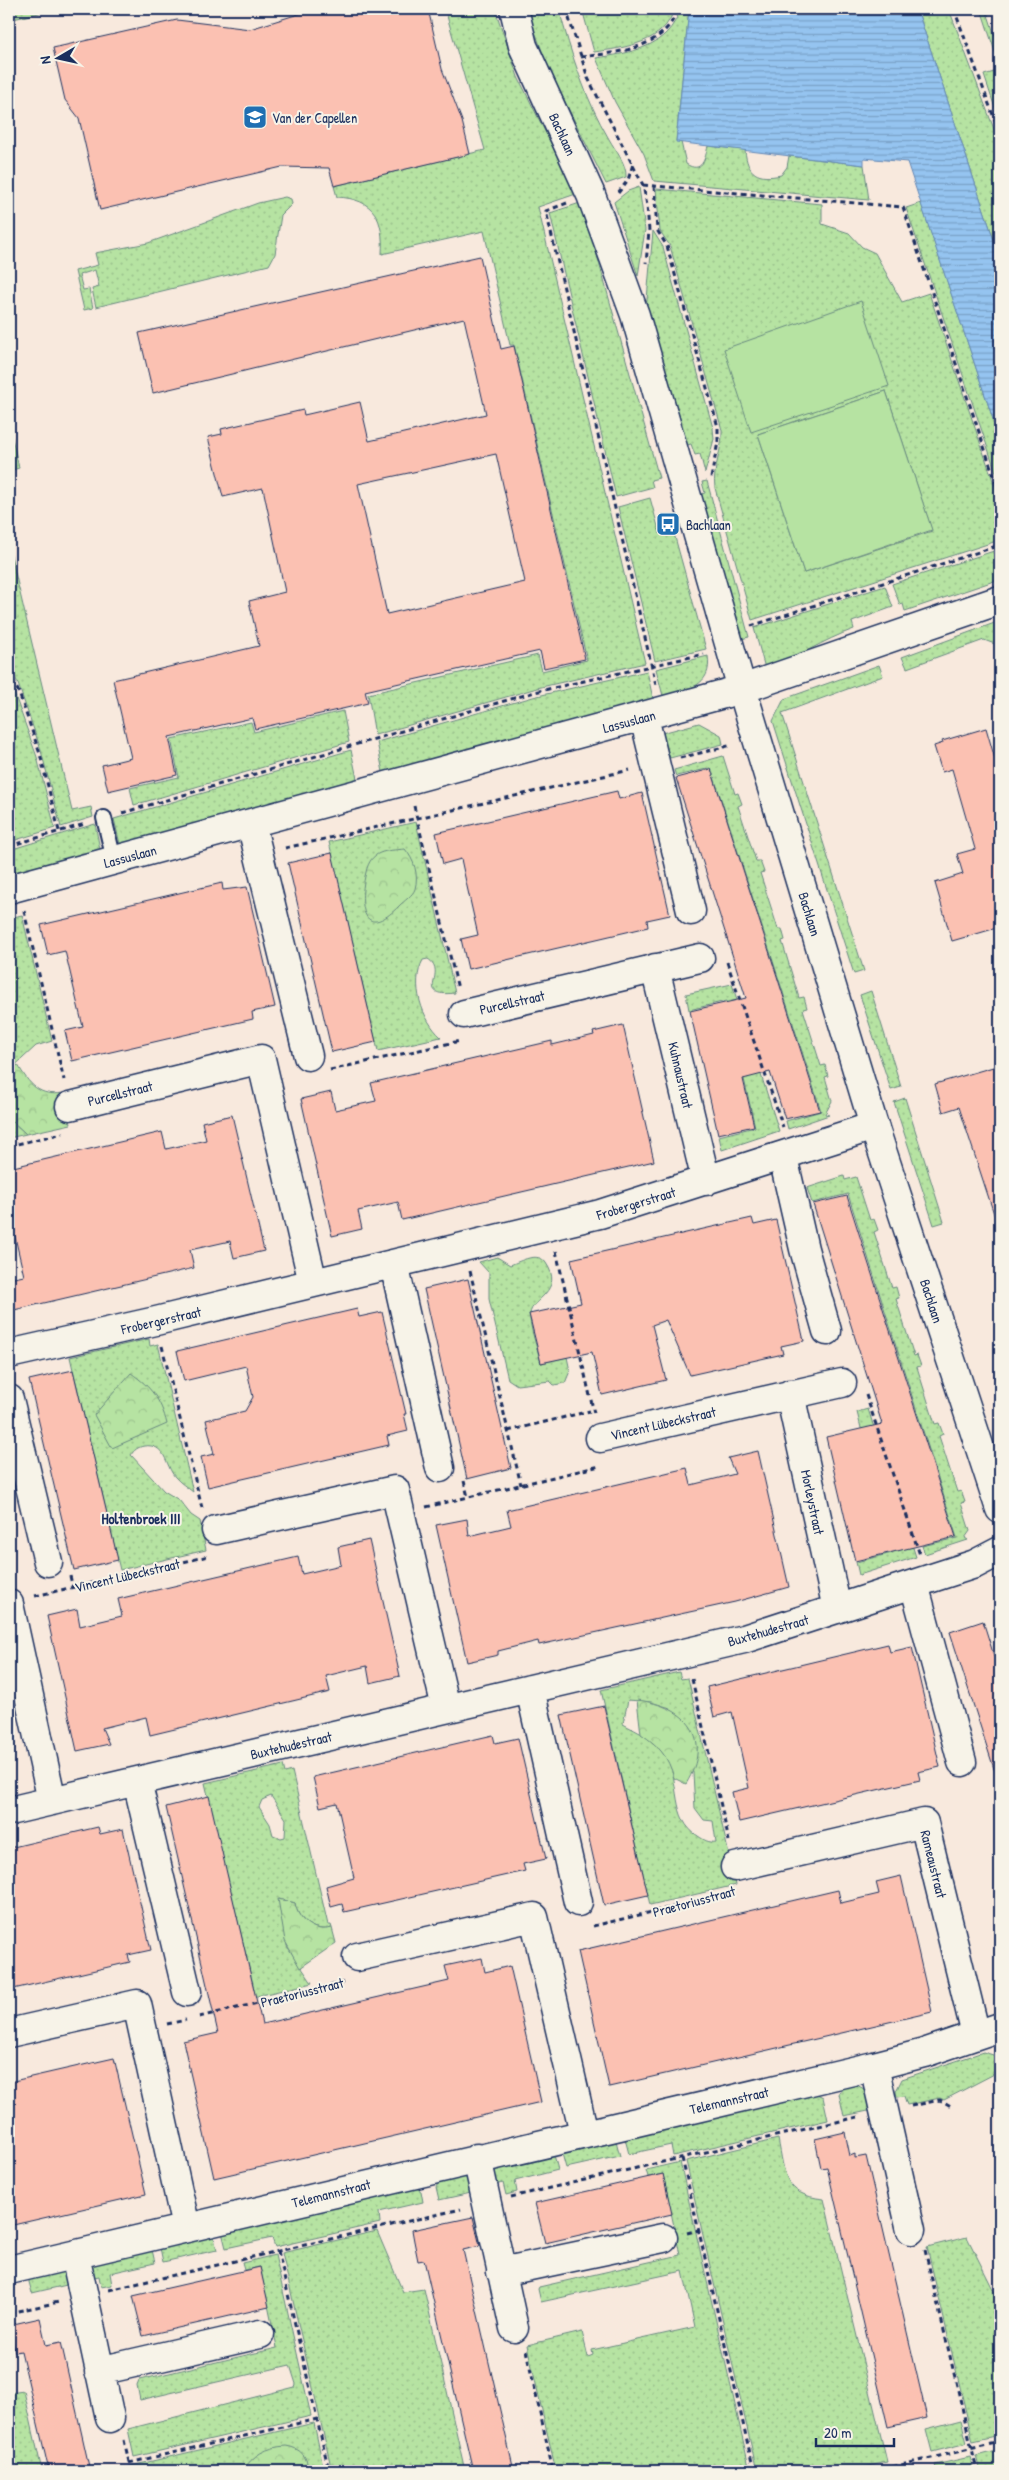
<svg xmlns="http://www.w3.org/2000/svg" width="1009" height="2480" font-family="'Patrick Hand',sans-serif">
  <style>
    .grass { fill: url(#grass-dots); stroke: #688980; fill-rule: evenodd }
    .forest { fill: url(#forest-crowns); stroke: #688980 }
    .pitch { fill: #b6e3a2; stroke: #688980 }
    .water { fill: url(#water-rules); stroke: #6488b6 }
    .building { fill: #fbc1b2; stroke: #1b2f5e; fill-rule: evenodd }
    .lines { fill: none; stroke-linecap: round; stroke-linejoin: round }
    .lane-casing { stroke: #1b2f5e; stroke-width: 18 }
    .street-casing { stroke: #1b2f5e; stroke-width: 31 }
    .secondary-casing { stroke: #1b2f5e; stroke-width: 31 }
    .path { stroke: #1b2f5e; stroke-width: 3; stroke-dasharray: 5 4; stroke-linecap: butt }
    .lane { stroke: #f7f3e8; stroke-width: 14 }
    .street { stroke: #f7f3e8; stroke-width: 28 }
    .secondary { stroke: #f7f3e8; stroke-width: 28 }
    .labels { text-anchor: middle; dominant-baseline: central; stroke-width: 4; stroke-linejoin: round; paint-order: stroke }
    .poi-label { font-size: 14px; fill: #1b2f5e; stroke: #f7f3e8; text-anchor: start }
    .street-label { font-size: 14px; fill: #1b2f5e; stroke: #f7f3e8 }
    .neighbourhood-label { font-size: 15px; font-weight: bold; fill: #1b2f5e; stroke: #f7f3e8 }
  </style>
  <defs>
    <pattern id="grass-dots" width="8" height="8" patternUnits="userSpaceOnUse" patternTransform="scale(1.25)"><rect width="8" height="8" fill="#b6e3a2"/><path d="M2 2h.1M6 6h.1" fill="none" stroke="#9cc38e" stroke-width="1.8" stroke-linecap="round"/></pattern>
    <pattern id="forest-crowns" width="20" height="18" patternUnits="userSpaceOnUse" patternTransform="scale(1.25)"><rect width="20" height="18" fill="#b6e3a2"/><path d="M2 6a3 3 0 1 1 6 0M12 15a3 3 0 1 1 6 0" fill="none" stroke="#9cc38e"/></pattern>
    <pattern id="water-rules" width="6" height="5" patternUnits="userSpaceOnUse" patternTransform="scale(1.25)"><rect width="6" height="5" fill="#95c4f0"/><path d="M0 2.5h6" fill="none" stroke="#79a0c6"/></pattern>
  </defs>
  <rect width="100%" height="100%" fill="#f8e9dd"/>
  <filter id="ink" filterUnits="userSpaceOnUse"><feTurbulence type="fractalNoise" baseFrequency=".02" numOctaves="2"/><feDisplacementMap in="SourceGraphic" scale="10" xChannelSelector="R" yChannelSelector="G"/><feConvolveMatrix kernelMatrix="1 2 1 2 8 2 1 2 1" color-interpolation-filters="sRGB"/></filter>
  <g filter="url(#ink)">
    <path class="grass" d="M9,9H56L9,20Z
      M445,9H495L518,77L576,194L538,207L645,663L537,688L375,735L368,694L538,655L542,671L587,660L514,345H510L484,231L382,254C384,219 375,199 337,197L334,186L485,150Z
      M527,9H559C571,54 585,98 609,139C615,150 627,164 626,177L606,184L548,68Z
      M582,9H674C665,43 624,48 594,52Z
      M680,9H689L676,141L681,142L686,164C702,174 705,159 708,146L745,150C747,174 758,180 781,175L787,167L789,156L864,165L869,200L654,181L644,154L615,102L596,58C631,53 669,47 680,9Z
      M917,9H949L1000,145V258Z
      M981,9H986L995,36L1000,34V123L984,75L994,72L999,64Z
      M639,187L645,230L638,276L614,202L628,191Z
      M656,189L822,204V224L849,233L862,247L875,253L902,302L929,293L1000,501V540L752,620L715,488C712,468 723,450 722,430L670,246L660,231ZM886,391L932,531L804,573L758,434Z
      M285,197L291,199L292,204L281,215L275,254L269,265L96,307L92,289L99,287L95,270L79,275L83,290L89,289L93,308L84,310L75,271L98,265L95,253L148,243L258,203Z
      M580,203L588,223L659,478L651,480L653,487L616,497L550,213Z
      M921,203L1000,440V484L906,208Z
      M653,231L663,247L713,428L714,439L705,473L700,454L695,455L691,444L683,446L646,311Z
      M707,481L749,637L737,640L696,495L705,493L702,482Z
      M650,498L660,534L673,530L706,649L655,661L618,507Z
      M9,547L72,811L91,807L93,817L61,827L40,747L17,681L9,668L11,659L9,648Z
      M1000,549V579L905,611L903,604L900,605L892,584Z
      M885,586L893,607L852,622L854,629C823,640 796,658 766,672L754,628Z
      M1000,621V646L984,640L907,668L902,657Z
      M708,656C713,687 686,690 663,696L656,669Z
      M879,665L883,676L782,713L864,971L854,974L773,721L784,699Z
      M647,671L653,699L383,772L377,742L533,697Z
      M9,679L37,757L55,828L9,842Z
      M343,711L349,742L134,805L130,788L179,777L171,739L251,722L254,732Z
      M699,723L721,735L723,744L670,758L662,733Z
      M351,750L357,779L120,844L114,819Z
      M723,756L735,794L738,793L742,804L738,806L756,861H760L764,872L760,873L778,929H782L785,940L782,941L799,998L804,997L807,1008L803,1009L821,1066L825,1065L828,1076L825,1077L832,1101L825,1114L829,1115L788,1129L786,1121L821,1111L711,768L676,776L674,770Z
      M416,822L455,993C413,998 449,972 428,959L423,960C410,984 422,1020 441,1037L378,1051L329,842Z
      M95,824L100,849L9,874V850Z
      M22,915L52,1041L36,1046L9,1071V918Z
      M732,984L779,1131L722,1150L719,1136L755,1127L726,1001L689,1010L686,994Z
      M871,991L901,1087L891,1090L860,995Z
      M905,1098L944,1222L934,1225L894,1102Z
      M9,1118L26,1134L9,1138Z
      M844,1176L845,1180L856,1177L870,1220L874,1219L878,1230L874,1232L892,1288L896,1287L899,1298L896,1299L914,1356L917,1355L921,1366L917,1367L935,1424L939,1423L943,1434L939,1436L957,1492L961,1491L965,1502L961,1503L970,1531L965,1538L968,1540L925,1554L922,1546L957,1538L848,1194L812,1203L807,1188Z
      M497,1257L510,1265C521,1261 538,1251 546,1263C565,1291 531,1299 530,1314C529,1326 538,1350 541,1363L567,1357L570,1371L565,1383L554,1385L550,1381L517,1385L508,1379L489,1299V1273L479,1262Z
      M149,1339L150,1346L158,1344L193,1492C187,1487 180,1483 175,1477C165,1465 166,1443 144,1446C138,1447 134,1450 131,1455L164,1491L179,1500L191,1515L200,1521L206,1550L120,1570L70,1357Z
      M868,1409L916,1557L859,1575L856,1562L892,1553L857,1412Z
      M679,1672L681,1679L688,1678L736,1885L650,1905L601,1690ZM628,1700L651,1702L670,1708L693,1773L695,1808L704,1820L713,1821L716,1842C709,1843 704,1840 698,1836C670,1819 681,1782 666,1756C657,1740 638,1732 623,1724Z
      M283,1765L285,1773L292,1771L328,1925H331L332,1928C314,1933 298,1921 295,1903L279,1899L287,1946L312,1983L253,1997V1985L205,1783ZM271,1796L286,1819L285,1837L281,1838L273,1835L270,1824L259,1807L262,1800Z
      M983,2052L1000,2057V2071L944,2100L940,2098L907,2105L904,2096L897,2097L896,2091L902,2079Z
      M853,2083L866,2090L873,2110L844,2116L839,2094L845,2084Z
      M811,2091L823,2097L828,2120L673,2156L671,2145L629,2154L624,2135Z
      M615,2137L620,2156L566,2168L561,2150Z
      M778,2139C785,2174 783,2195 824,2199L887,2462L847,2471H757L686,2161Z
      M553,2151L558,2170L515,2181L517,2192L506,2195L503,2183L494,2185V2174L497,2168Z
      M680,2162L750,2471H556L527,2345L582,2332L588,2357L593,2355L592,2350L695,2327L683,2271L541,2302L538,2289L539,2287L680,2255L663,2174L648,2177L646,2170Z
      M461,2175L470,2180L471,2193L439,2200L436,2187L442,2177Z
      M411,2185L421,2191L423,2202L379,2212L380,2223L275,2247L272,2238L226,2248L221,2228Z
      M212,2230L217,2250L163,2262L159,2243Z
      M377,2231L403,2292L424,2289L465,2471H332L282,2253Z
      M967,2237L1000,2303V2436L973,2442L927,2247Z
      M151,2245L155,2263L110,2273L112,2285L101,2287L99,2276L90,2278L92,2263Z
      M275,2255L311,2416L134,2457L128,2429L295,2387L296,2384L290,2365L140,2400L137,2385L139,2380L277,2348L260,2267L244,2270L242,2263Z
      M60,2270L67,2276L71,2284L32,2293L29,2282L31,2272Z
      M24,2391L42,2471H9V2393Z
      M961,2420L967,2443L932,2452L926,2429Z
      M314,2423L324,2471H132L131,2466Z
      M1000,2450V2471H980L976,2456Z
      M970,2457L974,2471H937L935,2465Z"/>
    <path class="forest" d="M9,425L19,468L9,471Z
      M405,849C414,860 419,874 415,889C413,895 404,901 399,906C362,943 358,904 366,872C371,850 385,851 405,849Z
      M18,1065C29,1084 39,1097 63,1093L71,1124L26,1134L9,1118V1071Z
      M131,1373C151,1387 161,1400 167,1424L112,1448L94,1415Z
      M637,1700C687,1706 714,1738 686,1784L674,1778C668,1756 659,1746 641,1734Z
      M278,1899L295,1903C298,1921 314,1933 332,1928L336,1943L300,1968L285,1941Z
      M286,2446C300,2448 308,2456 308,2471H243C252,2455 267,2447 286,2446Z"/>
    <path class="pitch" d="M861,301L889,386L751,432L724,349Z
      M886,391L932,530L804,573L758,434Z"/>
    <path class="water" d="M689,9H917L1000,258V440L907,162L864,158V165L676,142Z"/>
    <path class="building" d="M315,9H428L442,69L462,121L470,154L334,186L329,168L282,167L100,210L79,118L65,100L53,48L177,20L250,29Z
      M480,256L501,349L514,346L585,659L544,668L540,651L365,691L368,703L255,729L252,718L169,737L177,775L108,791L102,765L131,758L113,680L259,646L249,601L285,592L263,488L223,497L208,437L222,434L221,429L303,410L304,415L360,402L369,441L486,414L464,318L153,393L139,333ZM496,454L525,582L387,614L358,484Z
      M986,728L1000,776V927L952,941L935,883L963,874L957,854L975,849L952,769L942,772L934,746L943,743L942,741Z
      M711,769L820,1111L785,1119L770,1072L743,1079L754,1126L718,1134L690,1011L746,998L676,778Z
      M617,791L619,799L642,793L670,915L647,920L648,927L468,969L461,939L478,935L466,882L461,859L443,864L436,833Z
      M332,853L376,1042L332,1052L288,863Z
      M222,883L223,890L247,887L275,1007L252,1012L253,1019L72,1061L65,1031L83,1027L65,951L48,955L41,925Z
      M623,1025L654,1161L402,1220L398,1202L358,1211L362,1229L332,1236L301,1099L331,1092L335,1110L376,1101L371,1083L552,1041V1045L594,1035L593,1032Z
      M1000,1065V1220H996L959,1107L943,1112L935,1084Z
      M232,1115L264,1251L234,1258L230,1241L190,1250L194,1268L14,1310L9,1290V1279L24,1276L9,1211V1168L162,1132L166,1149L206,1140L202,1122Z
      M847,1196L956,1537L855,1561L826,1437L882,1424L813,1204Z
      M752,1218L754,1225L776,1220L804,1341L781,1346L783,1354L690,1375L666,1320L652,1325L666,1380L602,1395L592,1352L541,1363L529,1314L581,1303L571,1259Z
      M468,1279L511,1468L467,1479L424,1289Z
      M357,1309L359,1317L382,1312L406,1414H404L408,1431L387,1436L389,1445L208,1487L201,1457L214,1454L206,1420L245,1411L253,1397L246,1366L184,1381L177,1351Z
      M73,1370L118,1560L74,1570L29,1380Z
      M758,1451L789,1587L735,1602L539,1645L538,1641L498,1651V1655L467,1662L436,1525L467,1519L469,1536L511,1526L507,1510L687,1468L691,1485L735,1474L728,1458Z
      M369,1540L400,1676L370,1683L367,1666L326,1676L330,1692L150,1735L146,1717L102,1728L109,1744L77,1751L47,1616L77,1609L80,1626L122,1616L118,1599L298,1557L302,1574L341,1565L338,1547Z
      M983,1621L1000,1675V1774L996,1775L950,1632Z
      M888,1644L890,1652L912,1647L940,1767L918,1772L920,1780L739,1822L732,1792L749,1788L744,1766L732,1712L714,1717L707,1687Z
      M604,1706L648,1895L604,1905L561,1715Z
      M493,1735L495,1743L518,1738L546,1859L523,1864L525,1871L344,1912L342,1904L331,1907L326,1886L354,1878L337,1803L320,1807L313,1777Z
      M209,1796L262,2024L449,1981L445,1966L482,1958L485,1972L510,1966L541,2102L214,2178L183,2041L218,2033L166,1807Z
      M98,1827L100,1834L123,1829L151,1950L128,1955L130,1962L9,1990V1848Z
      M901,1876L932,2012L609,2087L578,1951L838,1890L841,1903L879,1894L876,1882Z
      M114,2058L146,2194L9,2226V2082Z
      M845,2132L850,2156L855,2154V2158L866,2156L927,2418L888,2427L827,2167L821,2168L815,2139Z
      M663,2174L672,2214L545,2243L535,2203Z
      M473,2217L480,2246L463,2250L514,2471H473L424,2260L418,2261L414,2241L412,2230Z
      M260,2267L269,2307L143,2336L133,2296Z
      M40,2318L46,2345L61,2342L90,2471H49L21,2351L15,2352L9,2325Z"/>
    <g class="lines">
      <g class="lane-casing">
        <path id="lane" d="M104,818L114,860"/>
      </g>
      <g class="street-casing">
        <path id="street" d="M644,717L691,911
          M251,823L308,1056
          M9,889L742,689
          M655,968L706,1181
          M464,1014L700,958
          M70,1106L261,1059L313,1283
          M783,1157L804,1249L827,1331
          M394,1264L440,1468
          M9,1354L156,1321L600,1214L874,1126
          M790,1394L837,1609
          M9,1399L48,1562
          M600,1438L842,1383
          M216,1530L395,1490L446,1708
          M914,1584L962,1762
          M9,1604L52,1801
          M530,1689L578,1902
          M137,1781L187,1992
          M9,1811L744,1639L975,1564L1000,1551
          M735,1867L924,1823L976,2035
          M357,1957L534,1917L584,2133
          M9,2033L137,2004L186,2228
          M874,2066L911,2230
          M477,2158L514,2328
          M75,2255L110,2418
          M9,2270L874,2066L924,2053L1000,2027
          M501,2272L663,2238
          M99,2371L260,2334"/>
      </g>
      <g class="secondary-casing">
        <path id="secondary" d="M514,9L523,46L591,195L635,315L742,689L874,1126L1000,1509
          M742,689L1000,600"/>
      </g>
      <path class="path" d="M566,9L588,78L643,185L647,205L649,231L646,263
        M954,9L1000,134
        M581,57C619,52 663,50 678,9
        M643,185L903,207L1000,494
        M654,186L657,230L667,246L718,427V442L711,478
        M618,193L628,180L633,164
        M567,203L546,211L656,685
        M751,626L1000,545
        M9,672L19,693L40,754L59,831
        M680,758L732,745
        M414,806L458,989
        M122,813L535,692L704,654
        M9,846L85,824
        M285,848L630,770
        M24,911L64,1080
        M727,962L783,1127
        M330,1070L460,1041
        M9,1146L63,1133
        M556,1251L594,1413
        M470,1271L521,1485
        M162,1346L202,1508
        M866,1395L920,1555
        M508,1431L590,1411
        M464,1481L468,1497
        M426,1507L600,1466
        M70,1576L73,1588
        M35,1596L209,1556
        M692,1679L729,1841
        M593,1926L728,1894
        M199,2017L346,1982
        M167,2024L186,2020
        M911,2106L940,2100L951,2106
        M682,2158L754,2471
        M511,2197L858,2117
        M687,2233L699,2230
        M925,2250L977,2471
        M278,2251L329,2471
        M109,2290L461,2209
        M9,2313L59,2302
        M526,2350L553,2471
        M124,2440L131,2471
        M129,2463L317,2419
        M875,2471L1000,2442"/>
      <use href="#lane" class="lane"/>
      <use href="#street" class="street"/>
      <use href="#secondary" class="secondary"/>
    </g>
  </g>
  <defs>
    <g id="school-square" transform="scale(1.25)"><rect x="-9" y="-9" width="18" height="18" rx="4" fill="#1f6fb2" stroke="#f7f3e8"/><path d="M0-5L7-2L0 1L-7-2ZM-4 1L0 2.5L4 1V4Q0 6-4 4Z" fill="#fff"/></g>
    <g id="bus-square" transform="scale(1.25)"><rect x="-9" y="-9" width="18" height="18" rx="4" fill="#1f6fb2" stroke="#f7f3e8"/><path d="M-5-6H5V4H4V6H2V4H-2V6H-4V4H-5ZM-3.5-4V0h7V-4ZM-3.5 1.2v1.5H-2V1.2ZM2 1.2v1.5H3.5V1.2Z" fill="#fff"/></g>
  </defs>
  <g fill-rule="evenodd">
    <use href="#school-square" x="255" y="117"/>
    <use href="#bus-square" x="668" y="524"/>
  </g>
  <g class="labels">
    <g class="poi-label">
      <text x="272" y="117">Van der Capellen</text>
      <text x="686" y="524">Bachlaan</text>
    </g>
    <g class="street-label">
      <text transform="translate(563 134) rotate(65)">Bachlaan</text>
      <text transform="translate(629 721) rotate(-15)">Lassuslaan</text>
      <text transform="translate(130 856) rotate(-15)">Lassuslaan</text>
      <text transform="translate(810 914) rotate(73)">Bachlaan</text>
      <text transform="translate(512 1002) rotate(-13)">Purcellstraat</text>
      <text transform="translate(681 1075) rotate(77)">Kuhnaustraat</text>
      <text transform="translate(120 1093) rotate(-14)">Purcellstraat</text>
      <text transform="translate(636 1203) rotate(-17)">Frobergerstraat</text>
      <text transform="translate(932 1301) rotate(72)">Bachlaan</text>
      <text transform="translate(161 1320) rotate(-13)">Frobergerstraat</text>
      <text transform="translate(663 1423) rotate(-13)">Vincent Lübeckstraat</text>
      <text transform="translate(813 1502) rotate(78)">Morleystraat</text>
      <text transform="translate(127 1575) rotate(-13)">Vincent Lübeckstraat</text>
      <text transform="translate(768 1630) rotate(-16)">Buxtehudestraat</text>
      <text transform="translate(291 1745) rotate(-13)">Buxtehudestraat</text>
      <text transform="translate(934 1864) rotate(76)">Rameaustraat</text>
      <text transform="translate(694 1901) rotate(-15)">Praetoriusstraat</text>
      <text transform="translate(302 1992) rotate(-14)">Praetoriusstraat</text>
      <text transform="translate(729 2100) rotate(-13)">Telemannstraat</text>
      <text transform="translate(331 2193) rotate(-14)">Telemannstraat</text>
    </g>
    <g class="neighbourhood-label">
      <text x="141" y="1518">Holtenbroek III</text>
    </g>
  </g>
  <rect width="1009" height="2480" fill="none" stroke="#f7f3e8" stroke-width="30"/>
  <rect x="15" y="15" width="979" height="2450" fill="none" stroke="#1b2f5e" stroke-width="2" filter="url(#ink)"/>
  <g transform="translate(58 58) rotate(261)" stroke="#f7f3e8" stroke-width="4" paint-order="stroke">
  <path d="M0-4L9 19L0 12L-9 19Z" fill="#1b2f5e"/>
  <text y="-8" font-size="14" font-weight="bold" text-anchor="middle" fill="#1b2f5e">N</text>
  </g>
  <path d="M816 2438v8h78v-8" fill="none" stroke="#1b2f5e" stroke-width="2.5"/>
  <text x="824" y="2438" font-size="15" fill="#1b2f5e" stroke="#f7f3e8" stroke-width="4" paint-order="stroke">20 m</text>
</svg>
